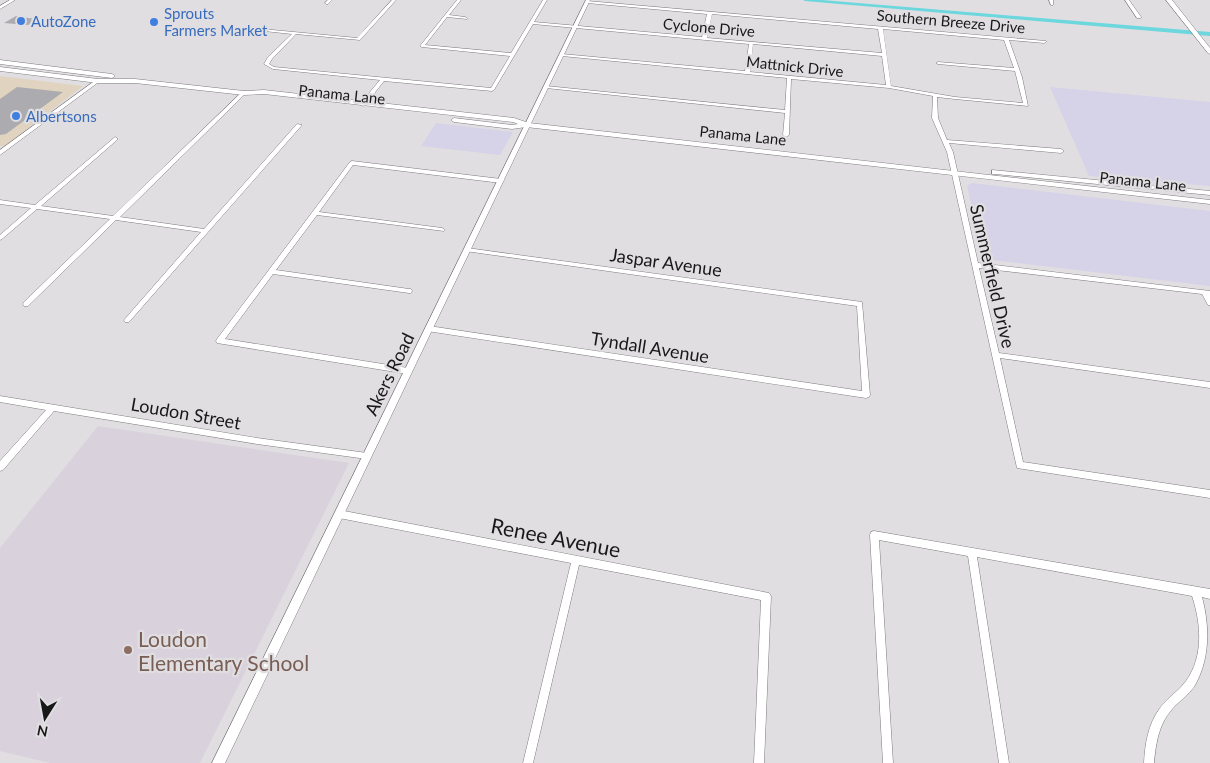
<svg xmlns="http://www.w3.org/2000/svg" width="1210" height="763" font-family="Lato,sans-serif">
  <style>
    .commercial { fill: #d6d2e8 }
    .industrial { fill: #e0d4c0 }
    .built { fill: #d9d1dc }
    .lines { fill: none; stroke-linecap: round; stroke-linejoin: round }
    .canal { fill: #6cd7dd; fill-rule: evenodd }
    .building { fill: #acabb0 }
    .minor-casing { stroke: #7e7b7e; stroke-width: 1 }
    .tertiary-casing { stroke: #7e7b7e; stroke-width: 1 }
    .secondary-casing { stroke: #7e7b7e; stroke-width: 1 }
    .minor { fill: #fff; fill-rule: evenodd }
    .tertiary { fill: #fff; fill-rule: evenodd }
    .secondary { fill: #fff; fill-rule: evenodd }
    .shop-dot { fill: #3f7fe0; stroke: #e1dee2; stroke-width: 2 }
    .education-dot { fill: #8d6e63; stroke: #e1dee2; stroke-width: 2 }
    .labels { text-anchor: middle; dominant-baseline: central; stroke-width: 4.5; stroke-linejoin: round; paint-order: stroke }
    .far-shop-label { font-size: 15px; fill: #366cbe; stroke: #e1dee2; text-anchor: start }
    .far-street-label { font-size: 15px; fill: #191819; stroke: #e1dee2 }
    .street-label { font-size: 18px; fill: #191819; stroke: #e1dee2 }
    .near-street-label { font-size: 21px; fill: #191819; stroke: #e1dee2 }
    .near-education-label { font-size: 21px; fill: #785e54; stroke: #e1dee2; text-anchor: start }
  </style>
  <rect width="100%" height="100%" fill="#e1dee2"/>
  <path class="commercial" d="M1050,87L1210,102V186L1089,176Z
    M436,123L513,132L500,155L421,146Z
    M972,183L1210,211V286L984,259L967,186Z"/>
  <path class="industrial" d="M0,76L83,86L5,146H0Z"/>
  <path class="built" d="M98,426L349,463L200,763H50L0,751V548Z"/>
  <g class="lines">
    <path class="canal" d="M803,0H822L1210,32V36L805,1Z"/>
  </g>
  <path class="building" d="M16,16L20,17L37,19L28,25L4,23Z
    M17,87L63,92L6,134L0,135V99Z"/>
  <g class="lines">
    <g class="minor-casing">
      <path id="minor" d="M328,0H332L328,4H326L325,3Z
        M392,0H396L360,40L296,34L272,59L269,64L274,67L491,88L510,56L422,47L420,46L457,0H461L449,15L465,17L467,18V19L447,17L425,45L511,53L543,0H547L534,22L702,37L707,14L587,3L585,2L587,1L1046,41V42L1044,43L1009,40L1022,77L1028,106L955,99L937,97L938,118L947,140L1061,149L1064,151L1061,153L949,143L953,152L978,263L1210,291V305H1208L1202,294L979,268L999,353L1210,382V388L1000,358L1023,462L1210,490V498L1017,468L947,152L932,118L933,96L889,88L791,79L789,135L786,137L783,135L785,113L546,88L544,87L546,86L785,110L787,78L562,56L560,55L562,54L745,71L749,44L533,24L494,90L492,91L384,81L365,105L363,106L360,104L380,80L273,69L264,64L268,57L292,34L264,31H262V29L357,38ZM712,14L878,29L882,53L707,38ZM883,29L1004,40L1014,68L938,62L936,63L938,64L1015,71L1023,103L955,97L891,86ZM753,44L882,56L886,85L750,72Z
        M1049,0H1053V5H1051Z
        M1125,0H1129L1141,17V18H1137Z
        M96,80L100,81L0,155V150Z
        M242,92L246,93L120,217L204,229L297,124L302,125L129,322H125L124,320L201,232L116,220L28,306H24L23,304L24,302L110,219L37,209L2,239L0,240V235L31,208L0,204V200L35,205L115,137L117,138V140L41,206L113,216Z
        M352,161L501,179L504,181L501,183L353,165L319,212L442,228L445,230L444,231L317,215L276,270L409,289H411L412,291L411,293H409L273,274L225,339L408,368L411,369L412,371L411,373L408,374L217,343L216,341L217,339L350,162Z
        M467,248L862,302L870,395L869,397L866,398L427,331L425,329L429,326L862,391L857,306L465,251V249Z
        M0,396L257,438L367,453L370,454L371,456L370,458L367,459L257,444L54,411L3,470L0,471V461L46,410L0,402Z
        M339,510L769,593L771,596L764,763H754L761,600L579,565L533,763H523L571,563L339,518L336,517L335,514L336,511Z
        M874,531L1210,589V599L1202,597C1210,627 1210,660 1194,687C1189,694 1181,700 1175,706C1159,722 1156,742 1154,763H1144C1145,744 1148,724 1160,708C1167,698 1179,691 1186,681C1204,656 1201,623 1192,596L977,557L1009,763H999L968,556L879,540L893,763H883L870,535L871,532Z"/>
    </g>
    <g class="tertiary-casing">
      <path id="tertiary" d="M10,0H15L0,9V6Z
        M586,0H590L225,763H212Z"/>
    </g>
    <g class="secondary-casing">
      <path id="secondary" d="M1166,0H1172L1210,48V54L1208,53Z
        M0,60L112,74L115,76L112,78L0,64Z
        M0,67L98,79H135L244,91L264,90L514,118L529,123L1210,200V204L526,127L512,129L454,122L451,120L454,118L512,125L518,124L513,122L264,94L244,95L135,83H98L0,71Z
        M992,170L1210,191V195L995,174H992Z"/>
    </g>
    <use href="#minor" class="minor"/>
    <use href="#tertiary" class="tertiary"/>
    <use href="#secondary" class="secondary"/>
  </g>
  <g class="shop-dot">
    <circle cx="21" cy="21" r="5"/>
    <circle cx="154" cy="22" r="5"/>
    <circle cx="16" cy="116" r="5"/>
  </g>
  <circle class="education-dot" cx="128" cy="650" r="5"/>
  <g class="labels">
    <g class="far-shop-label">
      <text x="164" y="13">Sprouts<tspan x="164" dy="17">Farmers Market</tspan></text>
      <text x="31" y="21">AutoZone</text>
      <text x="26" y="116">Albertsons</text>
    </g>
    <g class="far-street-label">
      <text transform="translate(951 21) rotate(5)">Southern Breeze Drive</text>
      <text transform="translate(709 27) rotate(5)">Cyclone Drive</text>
      <text transform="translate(795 66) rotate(6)">Mattnick Drive</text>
      <text transform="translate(342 94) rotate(6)">Panama Lane</text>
      <text transform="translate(743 135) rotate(6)">Panama Lane</text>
      <text transform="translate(1143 181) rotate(6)">Panama Lane</text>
    </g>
    <g class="street-label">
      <text transform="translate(666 262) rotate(8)">Jaspar Avenue</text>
      <text transform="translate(993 276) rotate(77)">Summerfield Drive</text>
      <text transform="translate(650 347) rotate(9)">Tyndall Avenue</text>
      <text transform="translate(389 374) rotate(-64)">Akers Road</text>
      <text transform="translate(186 413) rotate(10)">Loudon Street</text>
    </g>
    <g class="near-street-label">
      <text transform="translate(556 537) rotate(11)">Renee Avenue</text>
    </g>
    <g class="near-education-label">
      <text x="138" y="638">Loudon<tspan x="138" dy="24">Elementary School</tspan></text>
    </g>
  </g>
  <g transform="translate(45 718) rotate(191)" stroke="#e1dee2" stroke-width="4" paint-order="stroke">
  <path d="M0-4L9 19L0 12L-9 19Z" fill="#191819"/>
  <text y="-8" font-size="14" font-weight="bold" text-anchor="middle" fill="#191819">N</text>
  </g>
</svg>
